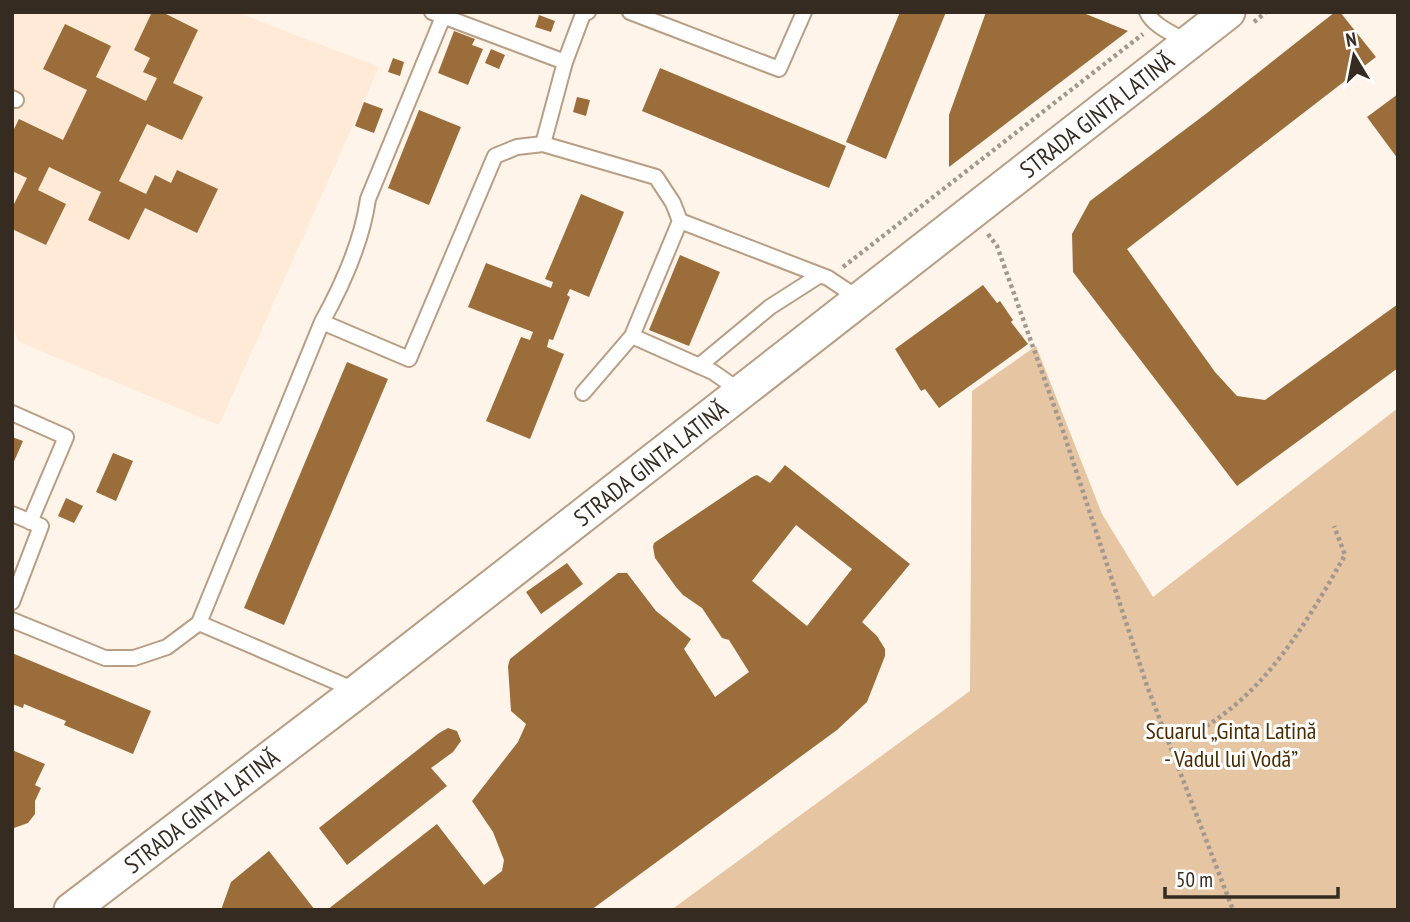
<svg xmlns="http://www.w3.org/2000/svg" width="1410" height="922" font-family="'PT Sans Narrow',sans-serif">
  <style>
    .built { fill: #feead6 }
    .green { fill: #e6c5a2 }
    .building { fill: #9a6d3a; fill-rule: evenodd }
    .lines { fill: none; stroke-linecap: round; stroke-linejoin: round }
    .service-casing { stroke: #b89e84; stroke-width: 18 }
    .tertiary-casing { stroke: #b89e84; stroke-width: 37 }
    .path { stroke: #a3988e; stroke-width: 4.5; stroke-dasharray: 3.5 3.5; stroke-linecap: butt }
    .service { stroke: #fff; stroke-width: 14 }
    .tertiary { stroke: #fff; stroke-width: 33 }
    .labels { text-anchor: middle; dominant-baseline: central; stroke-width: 6; stroke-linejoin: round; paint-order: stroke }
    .street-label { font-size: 24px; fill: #362b21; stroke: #fff }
    .park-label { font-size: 24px; fill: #4c2d01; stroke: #fff }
  </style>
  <rect width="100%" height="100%" fill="#fff4e9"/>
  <path class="built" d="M12,12H236L379,67L219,425L19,342L12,326Z"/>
  <path class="green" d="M1036,346L1102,514L1153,597L1398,408V910H671L970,691L972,391Z"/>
  <path class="building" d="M152,12H162L198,30L173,83L203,97L182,140L147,124L119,181L146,194L155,175L171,183L177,170L218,189L197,233L145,208L129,240L88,220L101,192L49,167L38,190L66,204L46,245L12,229V208L27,178L12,171V133L19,119L63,140L87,90L43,69L65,24L111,46L96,77L146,101L157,78L143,72L150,58L134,50Z
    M900,12H946L886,159L846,142Z
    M986,12H1081L1128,31L949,167V115Z
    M1335,12H1340L1376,57L1127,249L1215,372L1237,396L1265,400L1398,304V368L1237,486L1073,272L1072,234L1090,201L1207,113Z
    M539,15L555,21L551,32L535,27Z
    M454,31L475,39L472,45L483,49L468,85L438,73Z
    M491,49L505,55L499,69L485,63Z
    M393,58L404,62L400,76L388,72Z
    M660,68L846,146L829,188L642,111Z
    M1398,94V159L1367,117Z
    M577,97L590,100L586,116L573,112Z
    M364,102L383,109L374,133L355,126Z
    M419,110L461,127L429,205L388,188Z
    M581,194L624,212L589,297L570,289L567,295L570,297L553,340L549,339L547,347L564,354L530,439L486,421L521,337L530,340L533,332L468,307L486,263L551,288L553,282L545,279Z
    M680,255L720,272L689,346L649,330Z
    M983,285L997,303L1000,301L1013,320L1011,322L1028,344L939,408L925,389L921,391L895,349Z
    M347,362L388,379L284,625L244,608Z
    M12,437L23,441L12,466Z
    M113,453L133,461L116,501L96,492Z
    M785,465L910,564L862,622L877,636L885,649V656L867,702L837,730L591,910H327L437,824L484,885L502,871L504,860L493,832L472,801L518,742L526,724L511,711L508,666L510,659L618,573H627L656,611L691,639L684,649L715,697L749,672L729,640L722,638L702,608L683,595L676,587L655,558L653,547L654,543L752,477L757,475L770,483ZM796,525L852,569L807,626L752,581Z
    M66,498L83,506L74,523L58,516Z
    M567,563L583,584L541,614L526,592Z
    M12,653L151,711L133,754L64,725L66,721L24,704L23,708L12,704Z
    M448,728L457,731L461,741L453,752L431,768L447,786L347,865L319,828L439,733Z
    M12,750L45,764L35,785L41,788L35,801V814L28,823L14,828Z
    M269,851L315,910H221L231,882Z"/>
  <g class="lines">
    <g class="service-casing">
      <path id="service" d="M432,12L565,62L543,144L656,177L673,203L680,221L828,278L861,300
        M630,12L779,69L804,12
        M1147,12C1153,26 1174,34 1187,42
        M565,62L583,14L588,12
        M12,98L16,100
        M680,221L632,336L713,372L740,391
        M322,322C343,284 362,242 368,199L443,17
        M699,366L770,307L820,275
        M583,393L632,336
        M12,413L66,437L30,522
        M12,514L41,526L12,602
        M12,620L105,658H134L167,647L199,623L322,322L409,359L495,156L517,147L543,144
        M199,623L355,690"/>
    </g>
    <g class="tertiary-casing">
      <g id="tertiary">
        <path id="s1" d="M71,910L358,691L1228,12"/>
      </g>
    </g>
    <path class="path" d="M1254,22L1266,12
      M988,234L997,246L1063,431L1147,686L1233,910
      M843,267L1143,34
      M1167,741C1181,735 1199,731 1211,723C1272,683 1310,617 1345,555L1334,526"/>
    <use href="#service" class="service"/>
    <use href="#tertiary" class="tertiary"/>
  </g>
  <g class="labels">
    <g class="street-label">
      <text stroke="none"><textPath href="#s1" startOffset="1298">STRADA GINTA LATINĂ</textPath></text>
      <text stroke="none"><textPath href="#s1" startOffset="732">STRADA GINTA LATINĂ</textPath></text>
      <text stroke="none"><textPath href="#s1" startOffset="164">STRADA GINTA LATINĂ</textPath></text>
    </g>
    <g class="park-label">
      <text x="1231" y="730">Scuarul „Ginta Latină<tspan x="1231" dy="28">- Vadul lui Vodă”</tspan></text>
    </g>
  </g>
  <rect width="1410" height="922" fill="none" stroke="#362b21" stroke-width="28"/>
  <g transform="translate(1354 56) rotate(350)" stroke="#ffffff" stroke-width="5" paint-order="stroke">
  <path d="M0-5L12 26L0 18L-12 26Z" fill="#362b21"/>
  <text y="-10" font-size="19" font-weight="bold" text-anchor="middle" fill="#362b21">N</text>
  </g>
  <path d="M1165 887v10h173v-10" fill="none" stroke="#362b21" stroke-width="3.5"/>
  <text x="1176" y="887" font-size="21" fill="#362b21" stroke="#ffffff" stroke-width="5" paint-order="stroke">50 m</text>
</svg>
